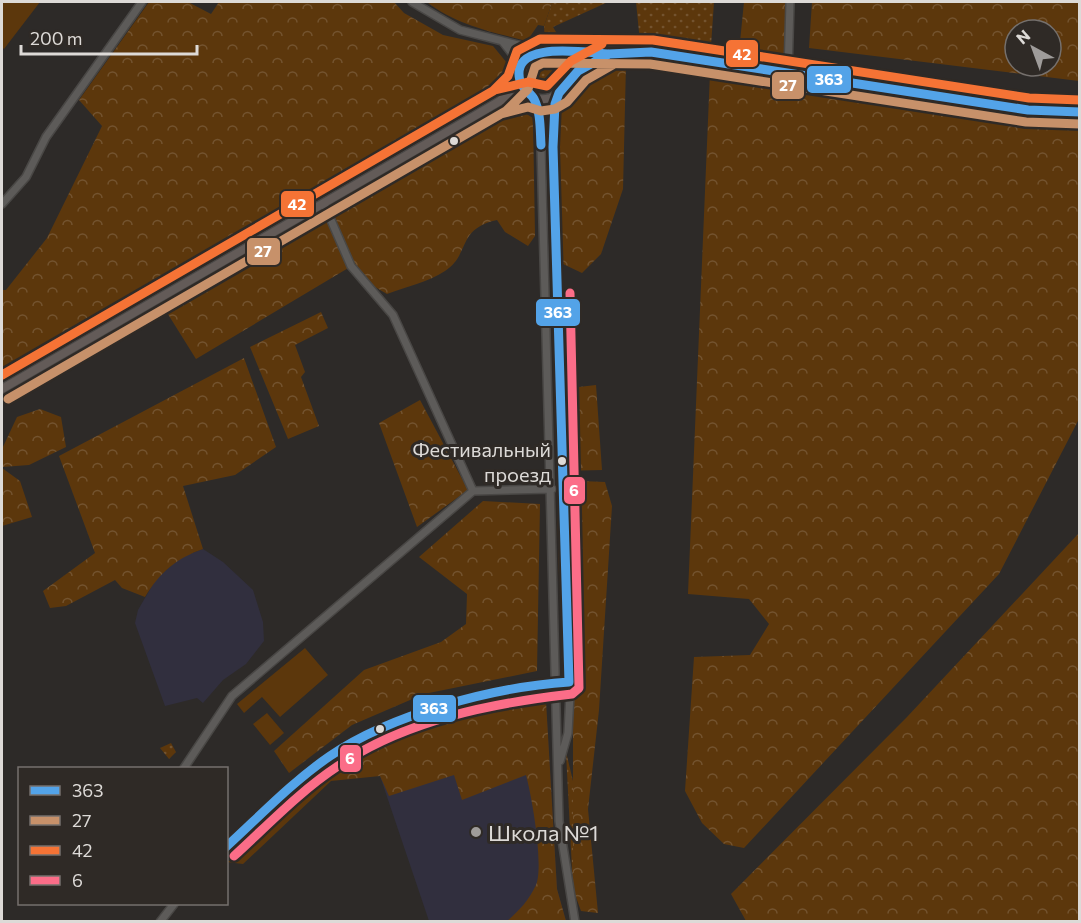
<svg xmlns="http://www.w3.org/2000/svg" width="1081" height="923" font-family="Commissioner,sans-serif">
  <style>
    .education { fill: #312f3e }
    .grass { fill: url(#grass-dots) }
    .forest { fill: url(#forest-crowns); fill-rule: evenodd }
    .garden { fill: #5c370c }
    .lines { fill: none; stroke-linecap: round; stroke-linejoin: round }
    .minor-casing { stroke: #494745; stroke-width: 10 }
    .major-casing { stroke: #494745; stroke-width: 11 }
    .minor { stroke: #5d5b59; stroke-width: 7 }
    .major { stroke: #635b58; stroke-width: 8 }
    .bus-1-casing { stroke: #2f2a26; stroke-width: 14 }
    .bus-2-casing { stroke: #2f2a26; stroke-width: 14 }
    .bus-3-casing { stroke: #2f2a26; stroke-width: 14 }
    .bus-4-casing { stroke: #2f2a26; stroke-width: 14 }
    .bus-1 { stroke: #53a3e8; stroke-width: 9 }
    .bus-2 { stroke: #c7916a; stroke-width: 9 }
    .bus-3 { stroke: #f57335; stroke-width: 9 }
    .bus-4 { stroke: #fb6d88; stroke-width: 9 }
    .bus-dot { fill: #dddad7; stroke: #2f2a26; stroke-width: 2 }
    .poi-dot { fill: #9f9c9a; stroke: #2f2a26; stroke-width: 2 }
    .labels { text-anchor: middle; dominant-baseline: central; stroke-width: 6; stroke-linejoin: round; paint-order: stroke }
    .bus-label { font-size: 20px; fill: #dddad7; stroke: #2f2a26; text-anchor: end }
    .poi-label { font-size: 22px; fill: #dddad7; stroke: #2f2a26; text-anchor: start }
    .line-badge { stroke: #2f2a26; stroke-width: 2 }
    .badge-label { font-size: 16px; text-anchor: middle; font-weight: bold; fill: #fff }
  </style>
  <defs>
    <pattern id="grass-dots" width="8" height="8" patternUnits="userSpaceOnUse" patternTransform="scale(1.5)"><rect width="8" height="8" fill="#5c370c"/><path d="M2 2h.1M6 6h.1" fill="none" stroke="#73532f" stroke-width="1.8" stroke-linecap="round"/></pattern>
    <pattern id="forest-crowns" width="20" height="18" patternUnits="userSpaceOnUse" patternTransform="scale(1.5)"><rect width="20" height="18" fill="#5c370c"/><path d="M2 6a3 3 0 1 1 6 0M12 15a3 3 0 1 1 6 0" fill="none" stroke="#73532f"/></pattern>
  </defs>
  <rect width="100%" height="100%" fill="#2d2a28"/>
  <path class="education" d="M203,549L223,562L253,590L263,622L264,641L246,664L223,680L203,703L197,698L165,706L135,623L138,610L156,579L181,557Z
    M547,720L557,889L566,921H429L380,776Z"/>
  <path class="grass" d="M556,2H608L553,27L559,37L562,36L563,42L558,46L545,43L544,26L552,3Z
    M636,2H714L711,46L703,53L646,46L640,42Z
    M528 74a16 16 0 1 1 32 0a16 16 0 1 1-32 0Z
    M548,152H550L556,320H553Z
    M554,354H556L559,452H556Z
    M556,462H559L562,576H559Z
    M560,586H562L564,665L562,666Z
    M171,743L176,752L169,759L160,748Z
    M566,752L573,781V889Z"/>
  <path class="forest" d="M149,2H188L211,14L219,2H394L404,13L443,35L493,46L507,63L512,79L497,94L2,381V290H6L47,238L102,126L79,100Z
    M427,2H556L552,3L544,26L538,25L527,41C492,32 456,25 427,2Z
    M744,2H786L787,50L781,62L752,57L739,52Z
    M812,2H1079V81L809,48ZM1015,30H1051V66H1015Z
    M600,64H626L623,189L601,254L582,273L563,264C561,238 550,124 558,107C567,88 584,76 600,64Z
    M710,73L1080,124L1079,419L999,574L744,848L724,844L702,823L685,791L694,657L750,655L769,624L749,599L688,594Z
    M512,105L533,118L535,236L528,246L505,232L497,220C456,229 471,254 445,271C429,282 405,287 387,294L375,287L355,264L196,359L166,311Z
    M321,312L328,328L295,345L305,372L301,377L319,426L288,439L250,347Z
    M244,358L276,447L235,475L183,486L203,549C177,558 160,572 145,597L122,588L115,580L66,606L50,608L43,591L95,553L59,456Z
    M596,385L602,470L561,471L570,388Z
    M420,400L468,490L417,527L379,423Z
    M40,409L61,417L66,447L29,465L2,467V449L17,417Z
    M2,468L20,481L32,517L2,526Z
    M581,481L605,482L612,506L599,710L588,809L598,913L581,911L573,889V731L567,495Z
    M483,501L540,504L537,671L424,694L352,725L289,773L274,751L364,670L441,642L466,624L467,594L419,557Z
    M1079,533V921H746L731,894L907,717Z
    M546,701L557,889L566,921H507C519,911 529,900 536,885C544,866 532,797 526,775L462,800L454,775L389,796L380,776L331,781L243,864L227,862L327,774L413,730Z"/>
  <path class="garden" d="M2,2H40L4,49L2,47Z
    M305,648L328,675L280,717L262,697L244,713L237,704Z
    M267,713L284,733L270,745L253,724Z"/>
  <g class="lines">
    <g class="minor-casing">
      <path id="minor" d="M412,2L460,30L541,51
        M503,42L514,56L520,70
        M788,72L790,2
        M558,93L555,104L553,147L570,694L568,733L560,761
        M533,96L539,118L541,147L559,821L575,922
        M2,204L26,177L46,137L142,2
        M324,204L351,266L393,315L473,491
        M184,768L232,696L473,491L552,489
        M226,847C264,813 302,772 346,746C393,717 448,705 502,693C524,689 547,683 569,682
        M160,922L174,904"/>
    </g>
    <g class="major-casing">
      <path id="major" d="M552,53C565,60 568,70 565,84
        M609,54C597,59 586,64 577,72C568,80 562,94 550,98C520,107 506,63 541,51L651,52L1028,110L1080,112
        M503,100L529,94
        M2,389L466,121L500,101L520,79"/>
    </g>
    <use href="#minor" class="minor"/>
    <use href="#major" class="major"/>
    <g class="bus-1-casing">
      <path id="bus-1" d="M541,145C540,130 541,113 534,99C530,92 522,89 520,81C509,39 587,53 608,54
        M226,847C260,816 292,782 330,756C392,714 494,687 569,682L553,147L555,104L559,93L578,71L609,54L651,52L1028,110L1080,112"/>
    </g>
    <g class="bus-2-casing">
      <path id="bus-2" d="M501,114L528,107L541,111L555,109L567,102L586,80L614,64
        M8,399L506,111L528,89L535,67L543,63L650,64L1026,122L1080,124"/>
    </g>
    <g class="bus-3-casing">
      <path id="bus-3" d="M495,90L528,82L547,86L571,61L602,44
        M2,375L493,91L508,76L517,51L540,39L653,40L1029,98L1080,100"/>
    </g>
    <g class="bus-4-casing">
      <path id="bus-4" d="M234,856C268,825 300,791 338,766C405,720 493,703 572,694L579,688L570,293"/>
    </g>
    <use href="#bus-1" class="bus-1"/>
    <use href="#bus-2" class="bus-2"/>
    <use href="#bus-3" class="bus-3"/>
    <use href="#bus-4" class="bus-4"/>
  </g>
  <g class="bus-dot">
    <circle cx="454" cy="141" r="5"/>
    <circle cx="562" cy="461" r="5"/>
    <circle cx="380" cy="729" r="5"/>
  </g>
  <circle class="poi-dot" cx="476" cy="832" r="6"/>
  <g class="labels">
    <g class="bus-label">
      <text x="551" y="449">Фестивальный<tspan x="551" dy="25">проезд</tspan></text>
    </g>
    <g class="poi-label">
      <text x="488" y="832">Школа №1</text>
    </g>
  </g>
  <g class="line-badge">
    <rect x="725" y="39" width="34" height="29" rx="6" fill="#f57335"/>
    <rect x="806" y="65" width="46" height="29" rx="6" fill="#53a3e8"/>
    <rect x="771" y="71" width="34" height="29" rx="6" fill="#c7916a"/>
    <rect x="280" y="190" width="35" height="28" rx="6" fill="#f57335"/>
    <rect x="246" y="237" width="35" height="29" rx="6" fill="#c7916a"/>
    <rect x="535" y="298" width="46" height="29" rx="6" fill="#53a3e8"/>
    <rect x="563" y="476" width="23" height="29" rx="6" fill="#fb6d88"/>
    <rect x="412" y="694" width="45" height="29" rx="6" fill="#53a3e8"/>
    <rect x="339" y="744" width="23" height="29" rx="6" fill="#fb6d88"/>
  </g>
  <g class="badge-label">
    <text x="742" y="60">42</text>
    <text x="829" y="85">363</text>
    <text x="788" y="91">27</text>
    <text x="297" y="210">42</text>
    <text x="263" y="257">27</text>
    <text x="558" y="318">363</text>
    <text x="574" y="496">6</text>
    <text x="434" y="714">363</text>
    <text x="350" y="764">6</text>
  </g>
  <rect width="1081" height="923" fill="none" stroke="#dddad7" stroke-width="6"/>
  <rect x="18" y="767" width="210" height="138" fill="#2f2a26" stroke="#75706d" stroke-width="1.5"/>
  <rect x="30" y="786" width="30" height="9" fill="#53a3e8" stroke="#75706d" stroke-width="1.5"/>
  <text x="72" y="797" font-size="18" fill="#dddad7">363</text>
  <rect x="30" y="816" width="30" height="9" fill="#c7916a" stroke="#75706d" stroke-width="1.5"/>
  <text x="72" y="827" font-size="18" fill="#dddad7">27</text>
  <rect x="30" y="846" width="30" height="9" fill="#f57335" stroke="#75706d" stroke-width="1.5"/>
  <text x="72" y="857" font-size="18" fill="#dddad7">42</text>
  <rect x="30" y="876" width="30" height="9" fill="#fb6d88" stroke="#75706d" stroke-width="1.5"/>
  <text x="72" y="887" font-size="18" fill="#dddad7">6</text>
  <g transform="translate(1033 48) rotate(319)"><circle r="28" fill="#2f2a26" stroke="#75706d" stroke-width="1.5"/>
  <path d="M0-4.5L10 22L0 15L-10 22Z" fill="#9f9c9a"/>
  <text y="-9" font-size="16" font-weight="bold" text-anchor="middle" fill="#dddad7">N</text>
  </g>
  <path d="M21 45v9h176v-9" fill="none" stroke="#dddad7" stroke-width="3"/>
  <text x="30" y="45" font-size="18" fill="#dddad7" stroke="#2f2a26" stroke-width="4.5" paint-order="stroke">200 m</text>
</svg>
